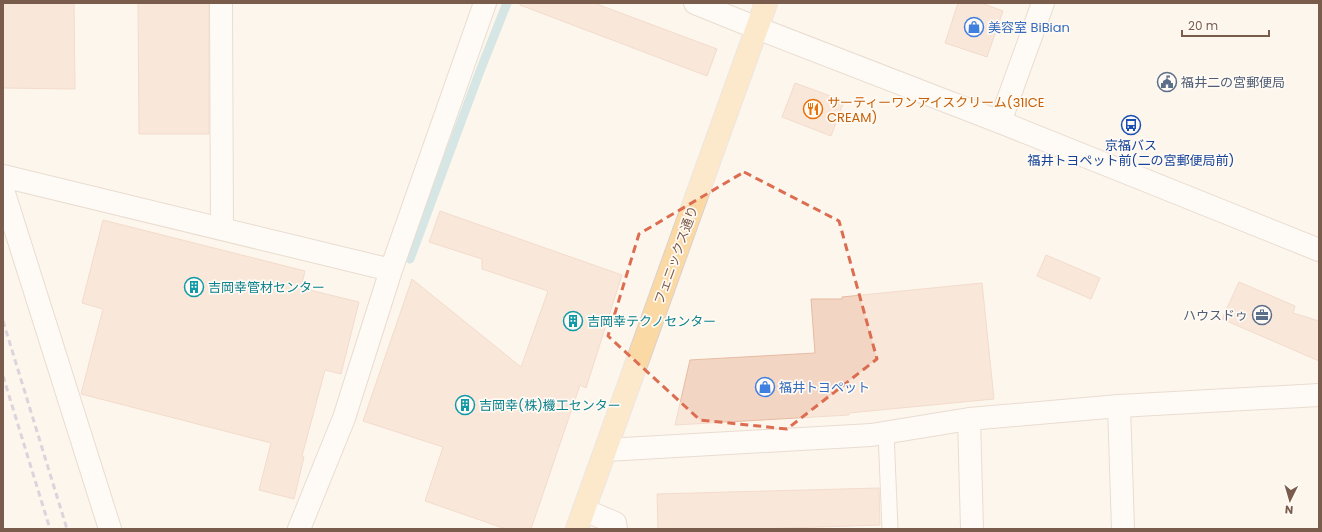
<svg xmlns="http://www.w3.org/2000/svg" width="1322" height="532" font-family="Poppins,'Noto Sans JP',sans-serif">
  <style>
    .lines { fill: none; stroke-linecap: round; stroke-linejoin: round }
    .stream { stroke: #a5d3da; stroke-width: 9 }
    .building { fill: #f3d5c3; stroke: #e6bba3 }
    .service-casing { stroke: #d1beb0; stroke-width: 17 }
    .minor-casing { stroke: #d1beb0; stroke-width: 24 }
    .tertiary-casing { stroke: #d1beb0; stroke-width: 24 }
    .primary-casing { stroke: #dad1cd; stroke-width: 24 }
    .service { stroke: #fff; stroke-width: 15 }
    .minor { stroke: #fff; stroke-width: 22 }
    .tertiary { stroke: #fff; stroke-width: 22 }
    .primary { stroke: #fbd9a5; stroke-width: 22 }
    .rail { stroke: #b9a8c9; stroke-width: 3; stroke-dasharray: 6 4; stroke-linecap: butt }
    .marked { fill: none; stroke: #dc6d51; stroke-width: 3; stroke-dasharray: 8 5; stroke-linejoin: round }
    .labels { text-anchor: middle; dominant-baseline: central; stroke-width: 3.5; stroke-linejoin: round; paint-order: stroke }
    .shop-label { font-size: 13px; fill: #366cbe; stroke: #fffaf3; text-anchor: start }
    .service-label { font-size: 13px; fill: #4e5e75; stroke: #fffaf3; text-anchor: start }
    .food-label { font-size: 13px; fill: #c56008; stroke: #fffaf3; text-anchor: start }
    .transit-label { font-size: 13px; fill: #164399; stroke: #fffaf3 }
    .street-label { font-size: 13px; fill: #7a5c4d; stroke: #fffaf3 }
    .culture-label { font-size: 13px; fill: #0d838f; stroke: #fffaf3; text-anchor: start }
  </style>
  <rect width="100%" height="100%" fill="#fdf6ec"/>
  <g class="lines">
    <path class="stream" d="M410,259L480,71L507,3"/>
  </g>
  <path class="building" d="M3,3H74L75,89L3,88Z
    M138,3H209V134H139Z
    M520,3H594L717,49L707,76L520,5Z
    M958,3H981L1003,11L987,57L945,43Z
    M795,83L844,101L831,136L782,117Z
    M440,211L622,275L586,388L580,385L531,529H506L425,501L443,447L363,421L412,279L521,367L548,291L482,269V259L429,242Z
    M103,220L305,271L301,288L359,302L341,374L325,370L302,456L304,457L294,499L259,490L271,443L81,394L103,309L82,303Z
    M1046,255L1100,278L1091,299L1037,276Z
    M1239,282L1295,306L1293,313L1319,321V361L1222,319Z
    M982,283L994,399L849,413V415L675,425L690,360L815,353L811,299H842V297Z
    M879,488L880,525L754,529H658L657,494Z"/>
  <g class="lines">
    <g class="service-casing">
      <path id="service" d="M886,432L890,529"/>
    </g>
    <g class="minor-casing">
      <path id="minor" d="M221,3L222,229
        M695,3L757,28
        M1000,122L1043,3
        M3,176L391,270
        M3,190L110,529
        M1119,406L1123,529
        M969,419L972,529
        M606,450L871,435L969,419L1119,406L1319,395
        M584,510L615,523L616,529
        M299,529L344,418L391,270L485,3"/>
    </g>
    <g class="tertiary-casing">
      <path id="tertiary" d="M757,28L1000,122L1319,250"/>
    </g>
    <g class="primary-casing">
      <path id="primary" d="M577,529L766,3"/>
    </g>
    <use href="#service" class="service"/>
    <use href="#minor" class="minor"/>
    <use href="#tertiary" class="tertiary"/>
    <use href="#primary" class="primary"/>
    <path class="rail" d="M3,321L67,529
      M3,376L50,529"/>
  </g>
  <path d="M0 0H1322V532H0ZM744,172L839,221L877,359L787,429L700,420L608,336L639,234Z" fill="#fdf6ec" fill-opacity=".55" fill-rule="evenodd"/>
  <path class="marked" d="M744,172L839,221L877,359L787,429L700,420L608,336L639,234Z"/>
  <defs>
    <g id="shop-ring" transform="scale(1)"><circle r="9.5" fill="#fffaf3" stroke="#3f7fe0" stroke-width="1.5"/><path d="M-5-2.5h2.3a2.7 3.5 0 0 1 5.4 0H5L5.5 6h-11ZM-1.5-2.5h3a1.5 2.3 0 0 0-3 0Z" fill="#3f7fe0"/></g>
    <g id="civic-ring" transform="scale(1)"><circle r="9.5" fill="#fffaf3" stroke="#5c6f8a" stroke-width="1.5"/><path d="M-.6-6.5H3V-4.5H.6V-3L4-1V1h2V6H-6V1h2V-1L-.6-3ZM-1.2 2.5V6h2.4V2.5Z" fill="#5c6f8a"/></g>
    <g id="restaurant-ring" transform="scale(1)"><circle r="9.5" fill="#fffaf3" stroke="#e8710a" stroke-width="1.5"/><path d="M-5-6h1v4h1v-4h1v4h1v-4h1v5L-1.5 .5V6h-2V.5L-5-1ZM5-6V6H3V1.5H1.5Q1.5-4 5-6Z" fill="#e8710a"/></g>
    <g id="bus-ring" transform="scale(1)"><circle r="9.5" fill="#fffaf3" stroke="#1a4fb4" stroke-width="1.5"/><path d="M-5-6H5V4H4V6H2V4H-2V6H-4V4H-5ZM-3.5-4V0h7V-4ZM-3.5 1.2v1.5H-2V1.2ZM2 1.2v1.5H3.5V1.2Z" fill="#1a4fb4"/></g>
    <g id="building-ring" transform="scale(1)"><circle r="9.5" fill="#fffaf3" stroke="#0f9aa8" stroke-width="1.5"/><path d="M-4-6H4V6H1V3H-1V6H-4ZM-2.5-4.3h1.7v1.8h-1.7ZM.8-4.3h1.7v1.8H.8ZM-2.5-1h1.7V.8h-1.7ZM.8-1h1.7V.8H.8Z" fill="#0f9aa8"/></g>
    <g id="office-ring" transform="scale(1)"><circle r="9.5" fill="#fffaf3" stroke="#5c6f8a" stroke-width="1.5"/><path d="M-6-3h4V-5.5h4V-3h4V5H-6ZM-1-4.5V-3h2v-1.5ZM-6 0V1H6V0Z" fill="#5c6f8a"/></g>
  </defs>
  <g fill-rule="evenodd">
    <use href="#shop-ring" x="974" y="27"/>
    <use href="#civic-ring" x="1167" y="82"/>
    <use href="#restaurant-ring" x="813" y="109"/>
    <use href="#bus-ring" x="1131" y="125"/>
    <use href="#building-ring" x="194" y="287"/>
    <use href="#office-ring" x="1262" y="315"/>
    <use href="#building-ring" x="573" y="321"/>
    <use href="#shop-ring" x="765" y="387"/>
    <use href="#building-ring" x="465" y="405"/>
  </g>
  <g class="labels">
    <g class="shop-label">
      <text x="988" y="27">美容室 BiBian</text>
      <text x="779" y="387">福井トヨペット</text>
    </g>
    <g class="service-label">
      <text x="1181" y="82">福井二の宮郵便局</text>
      <text x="1248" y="315" text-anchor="end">ハウスドゥ</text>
    </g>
    <g class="food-label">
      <text x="827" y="102">サーティーワンアイスクリーム(31ICE<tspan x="827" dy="15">CREAM)</tspan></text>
    </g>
    <g class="transit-label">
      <text x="1131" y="145">京福バス<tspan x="1131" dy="15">福井トヨペット前(二の宮郵便局前)</tspan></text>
    </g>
    <g class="street-label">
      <text transform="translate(676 255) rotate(-70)">フェニックス通り</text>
    </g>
    <g class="culture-label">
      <text x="208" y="287">吉岡幸管材センター</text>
      <text x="587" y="321">吉岡幸テクノセンター</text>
      <text x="479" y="405">吉岡幸(株)機工センター</text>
    </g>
  </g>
  <rect width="1322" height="532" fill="none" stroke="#7a5c4d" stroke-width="8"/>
  <g transform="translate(1290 500) rotate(185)" stroke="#fffaf3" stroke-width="3" paint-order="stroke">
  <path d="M0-3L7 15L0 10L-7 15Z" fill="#7a5c4d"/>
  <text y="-6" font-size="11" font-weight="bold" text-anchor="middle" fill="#7a5c4d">N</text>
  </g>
  <path d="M1182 30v6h87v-6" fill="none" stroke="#7a5c4d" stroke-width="2"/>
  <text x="1188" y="30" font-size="12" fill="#7a5c4d" stroke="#fffaf3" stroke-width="3" paint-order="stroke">20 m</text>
</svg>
